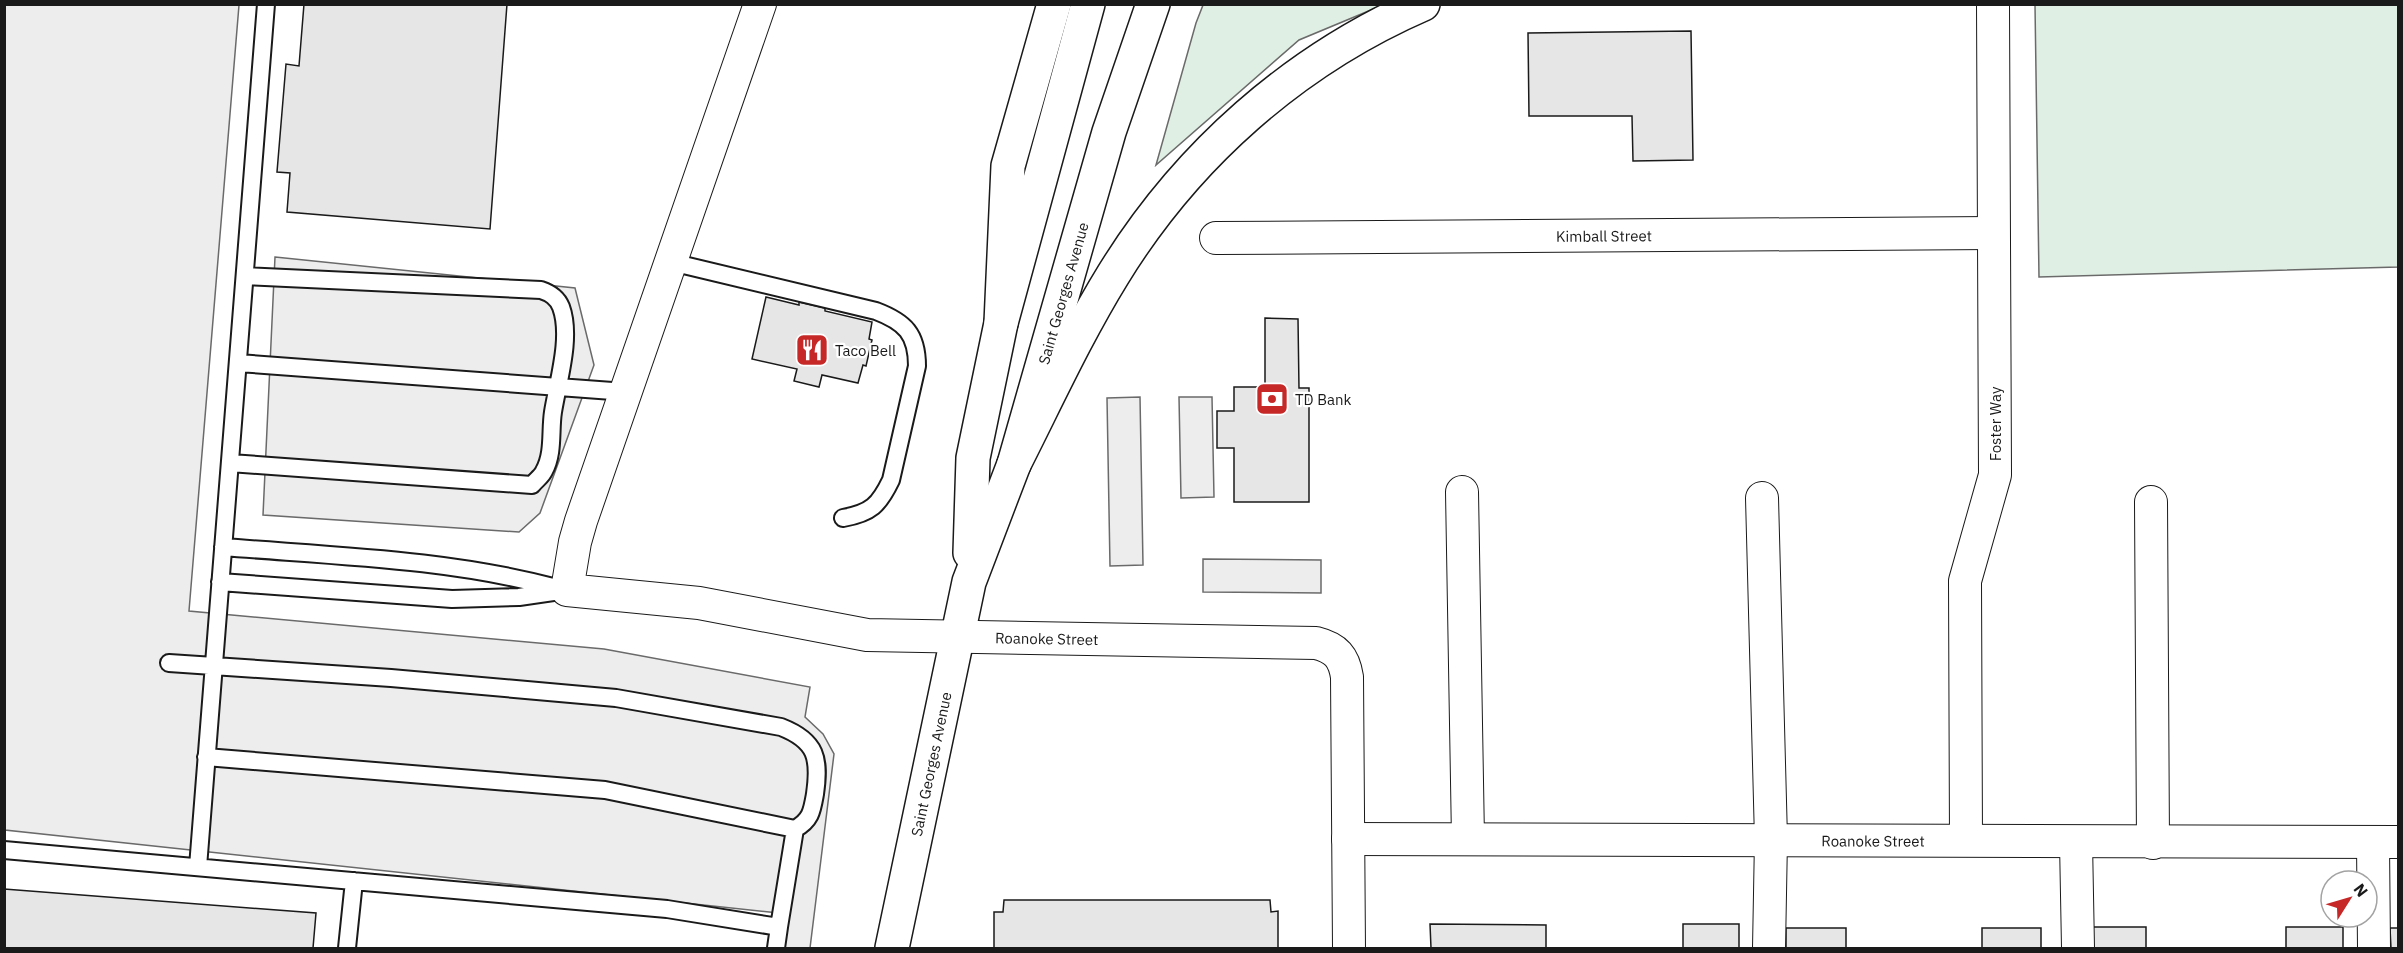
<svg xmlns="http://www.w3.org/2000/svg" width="2403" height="953" font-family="'IBM Plex Sans',sans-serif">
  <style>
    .green { fill: #e0efe3; stroke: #6a6a6a; stroke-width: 1.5 }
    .parking { fill: #ededed; stroke: #6a6a6a; stroke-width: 1.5 }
    .building { fill: #e6e6e6; stroke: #1a1a1a; stroke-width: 1.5 }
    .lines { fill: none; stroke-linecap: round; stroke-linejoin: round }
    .service-casing { stroke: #1a1a1a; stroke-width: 20 }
    .minor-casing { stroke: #1a1a1a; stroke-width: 34 }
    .secondary-casing { stroke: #1a1a1a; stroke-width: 36 }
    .trunk-casing { stroke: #1a1a1a; stroke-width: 36 }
    .service { stroke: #fff; stroke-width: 16 }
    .minor { stroke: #fff; stroke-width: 32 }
    .secondary { stroke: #fff; stroke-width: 33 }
    .trunk { stroke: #fff; stroke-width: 33 }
    .labels { text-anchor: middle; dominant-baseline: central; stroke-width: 4.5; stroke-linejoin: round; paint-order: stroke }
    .street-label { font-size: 15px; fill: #1a1a1a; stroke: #fff }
    .poi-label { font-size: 15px; fill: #1a1a1a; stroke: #fff; text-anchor: start }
  </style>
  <rect width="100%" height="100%" fill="#fff"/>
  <path class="green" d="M1203,5V4L1383,5L1299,40L1156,165L1196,23Z
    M2035,5H2398V267L2039,277Z"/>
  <path class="parking" d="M5,5H239L189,611L604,649L810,687L805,717L823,734L834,754L810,948H782L788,914L5,830Z
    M275,257L575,288L594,365L540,513L519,532L263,515Z
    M1140,397L1143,565L1110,566L1107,398Z
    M1179,397H1212L1214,497L1181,498Z
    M1203,559L1321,560V593L1203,592Z"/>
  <path class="building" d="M304,4H507L490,229L287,212L290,173L277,172L286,64L299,66Z
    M1691,31L1693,160L1633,161L1632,116H1529L1528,33Z
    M766,297L799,305V302L825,308V311L872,322L869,339L872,340L866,366L863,365L858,383L822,375L819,387L794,381L797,369L752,359Z
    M1265,318L1298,319L1299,388H1309V502H1234V448H1217V411H1234V387H1265Z
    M4,889L316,913L313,948H4Z
    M1004,900H1270L1271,912L1278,911V948H994V912H1003Z
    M1430,924L1546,925V948H1431Z
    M1683,924H1739V948H1683Z
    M2089,927H2146V948H2089Z
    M2286,927H2343V948H2286Z
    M1786,928H1846V948H1786Z
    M1982,928H2041V948H1982Z
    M2390,928H2398V948H2391Z"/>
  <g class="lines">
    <g class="service-casing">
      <path id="service" d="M671,262L876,311C905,322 917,334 917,366L891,480C879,505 871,513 843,518
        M238,363L626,392
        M230,463L532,485C536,480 542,476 544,471C554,453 550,431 553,412C558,381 572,337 561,307C557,297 550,293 541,290L245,276
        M223,547C335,556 449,559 557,588
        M220,582L452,599L519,597L567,590
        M169,663L391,678L616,698L781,727C817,741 820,759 815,794C812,811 811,820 795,829L605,790L206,757
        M4,850L667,909L779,927L776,948
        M198,867L266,4
        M779,927L795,829
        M347,948L354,881"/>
    </g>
    <g class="minor-casing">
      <g id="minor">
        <path id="s1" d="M760,4L581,521L575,542L567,590L699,603L867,635L1316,643C1336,648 1344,657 1347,677L1349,948"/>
        <path id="s2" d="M1216,238L1993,233"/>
        <path d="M1462,492L1468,839"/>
        <path d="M1762,498L1771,839L1769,948"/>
        <path d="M2151,502L2153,843"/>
        <path id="s3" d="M1348,839L2398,842"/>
        <path d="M1966,840L1965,581L1995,475L1993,4"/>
        <path d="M2076,842L2078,948"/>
        <path d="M2373,844L2374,948"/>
      </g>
    </g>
    <g class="secondary-casing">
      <g id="secondary">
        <path d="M970,553L973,458L1001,323L1088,4"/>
        <path id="s4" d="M892,948L969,582L1014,464L1109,132L1153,4"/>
      </g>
    </g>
    <g class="trunk-casing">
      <path id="trunk" d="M1001,323L1008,166L1054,4
        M1014,464C1046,401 1076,335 1113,275C1186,156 1294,60 1423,4"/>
    </g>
    <use href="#service" class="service"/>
    <use href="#minor" class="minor"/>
    <use href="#secondary" class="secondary"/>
    <use href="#trunk" class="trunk"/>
  </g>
  <defs>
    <g id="restaurant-square" transform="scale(1.725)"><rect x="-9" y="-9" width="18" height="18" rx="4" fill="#c62828" stroke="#fff"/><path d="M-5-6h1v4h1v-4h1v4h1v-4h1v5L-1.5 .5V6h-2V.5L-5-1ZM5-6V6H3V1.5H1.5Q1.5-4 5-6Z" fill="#fff"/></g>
    <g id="bank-square" transform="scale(1.725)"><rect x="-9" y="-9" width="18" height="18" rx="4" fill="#c62828" stroke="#fff"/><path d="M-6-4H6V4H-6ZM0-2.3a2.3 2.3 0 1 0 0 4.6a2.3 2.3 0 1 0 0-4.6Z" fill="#fff"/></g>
  </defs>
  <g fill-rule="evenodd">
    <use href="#restaurant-square" x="812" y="350"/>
    <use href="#bank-square" x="1272" y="399"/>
  </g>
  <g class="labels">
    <g class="street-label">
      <text stroke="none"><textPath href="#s2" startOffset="388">Kimball Street</textPath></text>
      <text stroke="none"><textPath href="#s4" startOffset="678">Saint Georges Avenue</textPath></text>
      <text transform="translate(1995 424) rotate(-90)">Foster Way</text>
      <text stroke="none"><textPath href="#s1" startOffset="1101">Roanoke Street</textPath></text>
      <text stroke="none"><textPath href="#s4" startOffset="188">Saint Georges Avenue</textPath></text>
      <text stroke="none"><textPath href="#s3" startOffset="525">Roanoke Street</textPath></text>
    </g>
    <g class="poi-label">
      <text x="835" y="350">Taco Bell</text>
      <text x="1295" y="399">TD Bank</text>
    </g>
  </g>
  <rect width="2403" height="953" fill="none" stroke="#1a1a1a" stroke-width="12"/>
  <g transform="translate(2349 899) rotate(53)"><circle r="28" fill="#ffffff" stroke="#a3a3a3" stroke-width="1.5"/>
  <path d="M0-4.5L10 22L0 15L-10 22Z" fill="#c62828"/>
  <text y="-9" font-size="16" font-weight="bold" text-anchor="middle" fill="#1a1a1a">N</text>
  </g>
</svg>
